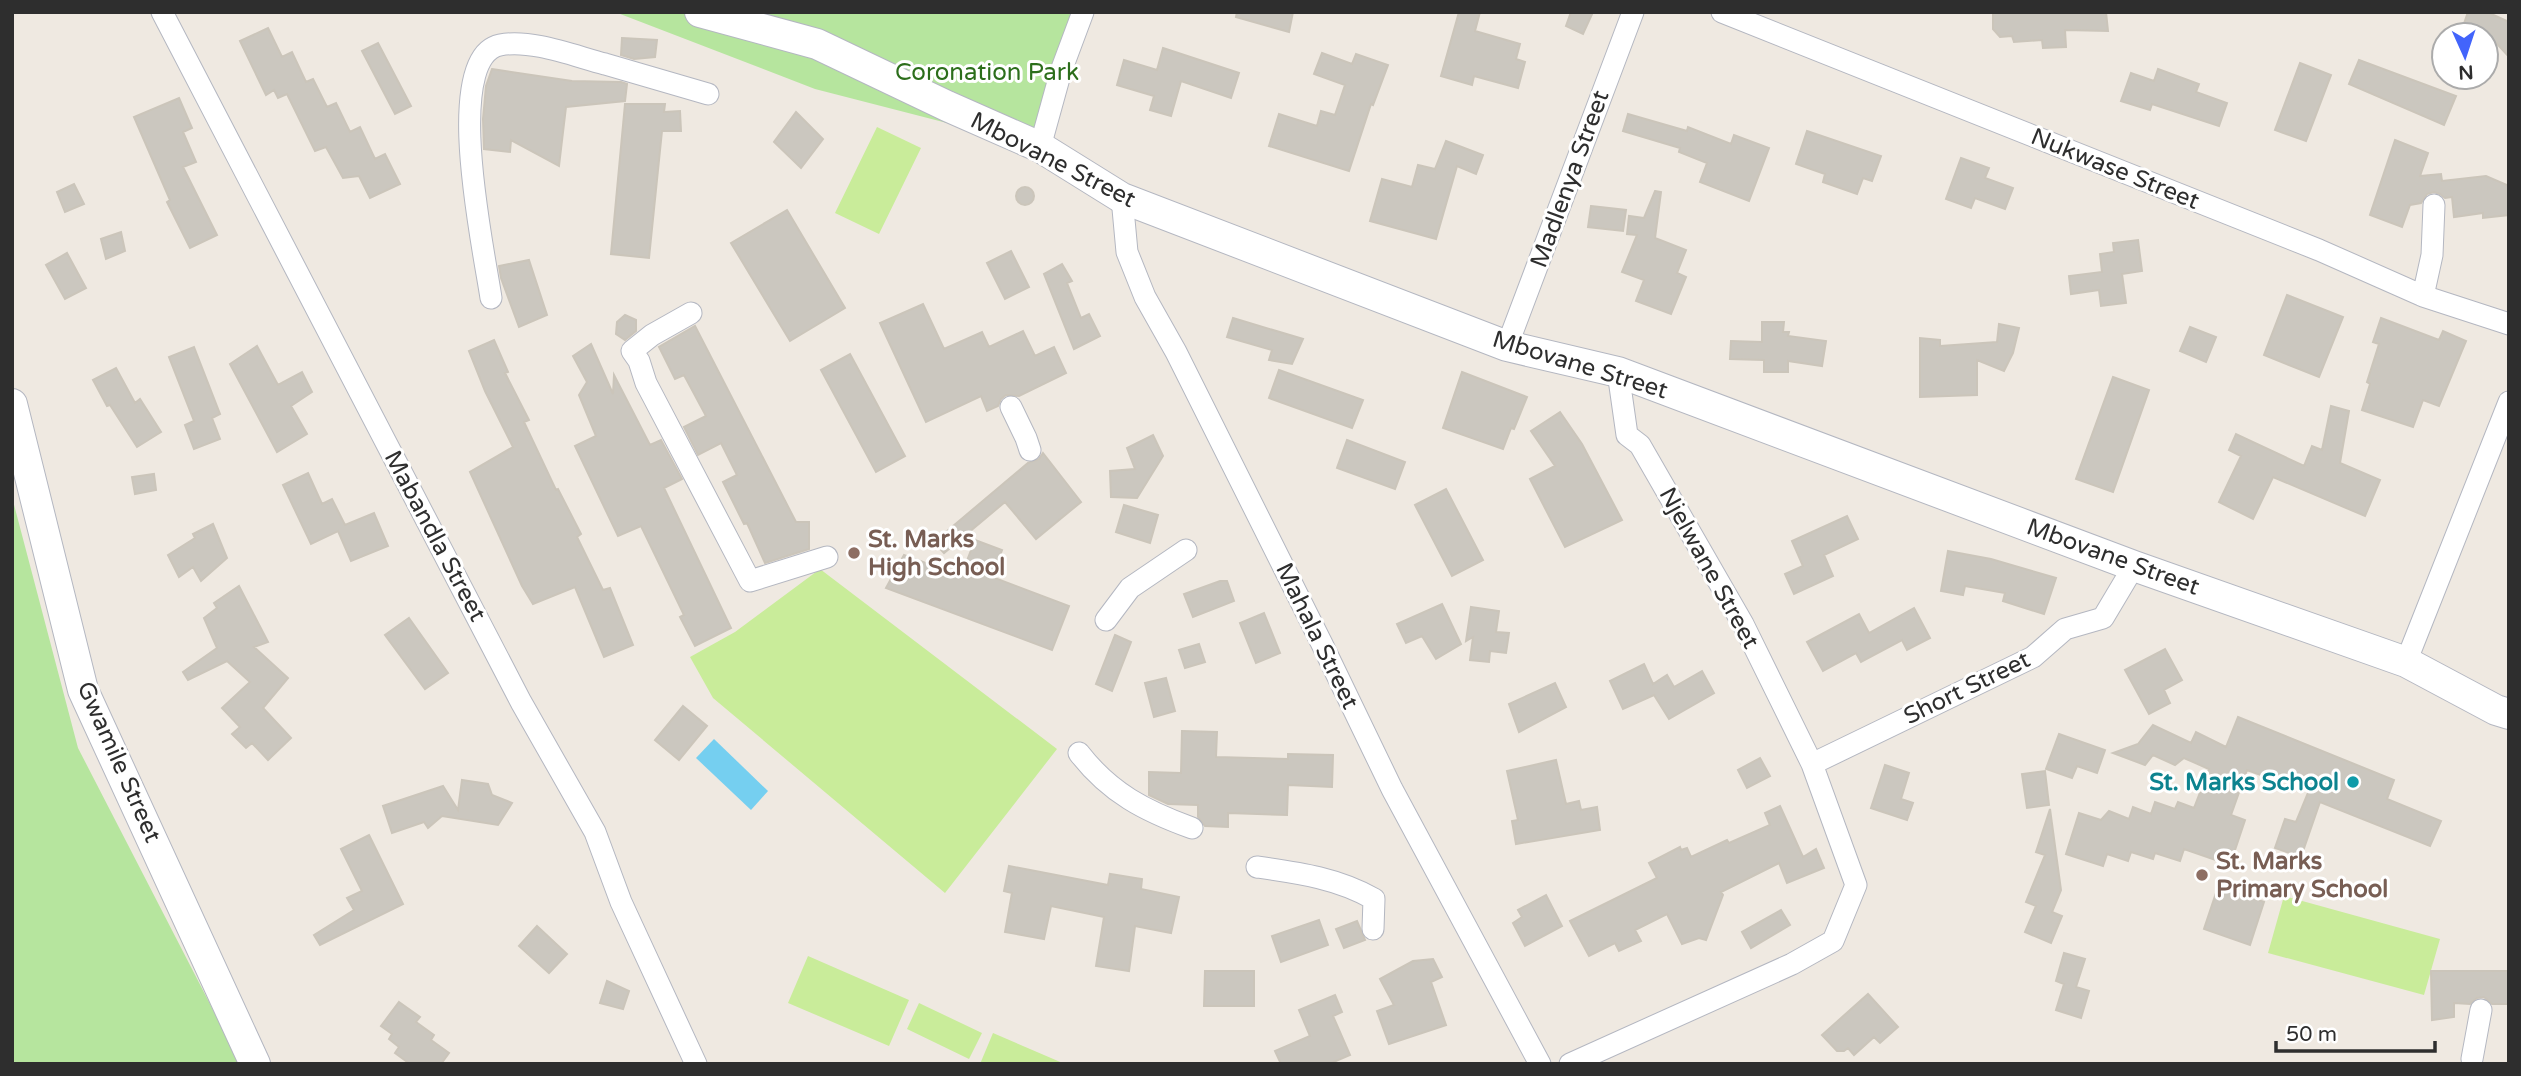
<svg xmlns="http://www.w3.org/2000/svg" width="2521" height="1076" font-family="'Varela Round',sans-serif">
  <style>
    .green { fill: #b6e59e }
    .pitch { fill: #c9ec9a }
    .water { fill: #75cff0 }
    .building { fill: #cbc7bf; stroke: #cbc5ba; stroke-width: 2 }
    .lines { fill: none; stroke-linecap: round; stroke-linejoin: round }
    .street-casing { stroke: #b4b7c1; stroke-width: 23 }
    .secondary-casing { stroke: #b4b7c1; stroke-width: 32 }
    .street { stroke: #fff; stroke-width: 21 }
    .secondary { stroke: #fff; stroke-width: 30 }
    .education-dot { fill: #8d6e63; stroke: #fff; stroke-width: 2.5 }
    .culture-dot { fill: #0f9aa8; stroke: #fff; stroke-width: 2.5 }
    .labels { text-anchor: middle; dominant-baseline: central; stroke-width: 6; stroke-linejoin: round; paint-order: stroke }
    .park-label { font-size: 24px; fill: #2c6e1b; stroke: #fff }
    .street-label { font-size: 24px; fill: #2e2e2e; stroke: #fff }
    .education-label { font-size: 24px; font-weight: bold; fill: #785e54; stroke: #fff; text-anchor: start }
    .culture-label { font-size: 24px; font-weight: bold; fill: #0d838f; stroke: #fff; text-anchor: end }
  </style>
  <rect width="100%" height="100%" fill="#efe9e1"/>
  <path class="green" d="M615,12H1074L1040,147L815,89Z
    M12,497L78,748L241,1064H12Z"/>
  <path class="pitch" d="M877,127L921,148L879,234L835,213Z
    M820,569L1057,749L945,893L713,698L690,657L735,632Z
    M2284,896L2440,939L2424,995L2268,953Z
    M808,956L909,1000L889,1046L788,1003Z
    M919,1003L982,1033L969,1059L907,1029Z
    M993,1033L1065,1064H980Z"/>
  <path class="water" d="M714,739L768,791L751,810L696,758Z"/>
  <path class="building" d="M1237,12H1293L1289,32L1236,17Z
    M1459,12H1480L1475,31L1520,44L1516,59L1525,62L1518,88L1474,76L1472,85L1441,76Z
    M1571,12H1593L1583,34L1566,26Z
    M1993,12H2106L2108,31L2065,30L2066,47L2043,48L2042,40L2014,42L2012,36L2000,37L1993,29Z
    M2468,12H2487L2509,22V57L2489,35H2460Z
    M268,28L282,57L292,52L306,82L313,79L327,107L336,103L350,132L360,127L375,159L385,154L400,184L370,198L359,176L343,178L326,147L315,151L287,94L278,98L274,90L266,95L240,41Z
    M622,38L657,40L655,57L634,59L621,55Z
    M378,43L411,106L395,114L362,51Z
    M1163,48L1239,73L1231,98L1181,81L1171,116L1150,110L1154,96L1117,85L1124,60L1157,70Z
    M1322,53L1352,64L1356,54L1388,65L1373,105L1371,104L1349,171L1269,146L1279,114L1317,126L1321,111L1335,115L1345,85L1314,74Z
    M2359,60L2456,96L2444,125L2349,84Z
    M2300,63L2331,75L2306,141L2275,130Z
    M492,69L572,81L621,82L627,84L625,101L566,107L559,166L511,140L510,152L484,149L483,119L486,86Z
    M2158,69L2199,84L2196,92L2227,103L2219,126L2152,104L2150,110L2121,101L2131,73L2154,81Z
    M179,98L192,128L183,132L196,162L183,167L217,235L190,248L167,202L170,200L134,117Z
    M625,104H665L664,112L680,111L681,131H662L649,258L611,254Z
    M796,112L823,139L801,168L774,142Z
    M1628,114L1687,131L1688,127L1731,144L1734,135L1769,148L1749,201L1700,182L1707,163L1679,152L1680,148L1623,131Z
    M1807,131L1881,156L1872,181L1863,178L1857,194L1823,182L1825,174L1796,164Z
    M2395,140L2428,153L2420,176L2441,174L2442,181L2486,176L2509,186V215L2483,218V213L2454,217L2452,197L2445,198L2440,194L2434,192L2427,194L2421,203L2410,205L2402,227L2370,215Z
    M1446,141L1483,155L1476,174L1457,166L1436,239L1370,221L1382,179L1412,187L1418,165L1435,169Z
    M1961,158L1989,168L1985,178L2013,188L2005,209L1975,198L1971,208L1946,199Z
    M74,184L84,204L65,212L57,192Z
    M1016 196a9 9 0 1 1 18 0a9 9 0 1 1-18 0Z
    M1655,191L1661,192L1655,238L1686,250L1677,273L1686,277L1671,314L1636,301L1644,280L1622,272L1637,235L1627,234L1629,216L1644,218Z
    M1591,206L1626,210L1623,231L1588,227Z
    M787,210L845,308L790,341L731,243Z
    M121,232L125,251L106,259L101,239Z
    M2138,240L2142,271L2122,274L2126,303L2101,306L2099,290L2071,294L2069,276L2102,272L2100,254L2114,252L2113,243Z
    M1011,251L1029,287L1005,299L987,263Z
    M67,253L86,288L65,299L46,265Z
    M529,260L547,315L519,327L501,278L499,266Z
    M1062,264L1072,281L1067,283L1081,318L1089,314L1100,336L1074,349L1044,274Z
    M2287,295L2343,317L2319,377L2264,355Z
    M923,304L944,349L982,332L989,347L1023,331L1035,356L1054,347L1066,373L1019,396L1006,395L1001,399L998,406L987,411L981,396L926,422L880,323Z
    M625,315L636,320V331L625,340L616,334L617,322Z
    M1233,318L1303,339L1292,364L1269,360L1272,350L1227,337Z
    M2381,318L2439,340L2443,331L2466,341L2439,406L2423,400L2413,427L2362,410L2370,384L2367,382L2379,344L2373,342Z
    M1762,322H1784L1783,332H1789L1788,336L1826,341L1822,366L1788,361V372H1764V360L1730,359L1731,341L1762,342Z
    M1999,324L2019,328L2013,353L2004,371L1977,360V395L1920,397V338L1940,340V346L1997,342Z
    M695,326L796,522H809V549L765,563L747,523L744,524L723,482L737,475L721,443L698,455L684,427L706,416L684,375L675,379L659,347Z
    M2190,327L2216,337L2206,362L2180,351Z
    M494,340L508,372L505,373L529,420L524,422L556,490L558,489L581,534L577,537L603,590L610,588L633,645L604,657L575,587L533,604L522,586L470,472L513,447L485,391L469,351Z
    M591,344L613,394L614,375L650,445L661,440L682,479L664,488L731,628L695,646L680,617L684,615L641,526L618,536L575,446L596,436L579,395L587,382L573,356Z
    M257,346L278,385L302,372L312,392L291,406L307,434L277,452L230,364Z
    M194,347L220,414L212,418L220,439L194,449L185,425L194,421L169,357Z
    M850,354L905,456L876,472L821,370Z
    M116,368L135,403L140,399L161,432L137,447L110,405L107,406L93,380Z
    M1279,370L1363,400L1352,428L1269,398Z
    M1462,372L1527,397L1514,429L1511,428L1503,449L1443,428Z
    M2113,377L2149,390L2113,492L2076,479Z
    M2331,406L2349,411L2340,463L2380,480L2365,516L2273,477L2253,519L2219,502L2241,456L2229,450L2236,434L2304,466L2312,446L2322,450Z
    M1560,412L1582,444L1622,520L1565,547L1530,479L1555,466L1531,431Z
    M1153,435L1163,456L1137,498L1111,497L1110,471L1135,469L1127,448Z
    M1347,440L1405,462L1395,489L1337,468Z
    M1043,453L1081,502L1036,539L1005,502L944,553L934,542L1028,463L1039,459Z
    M308,473L322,504L332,499L345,525L374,513L388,546L351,561L338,531L311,544L283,485Z
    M154,474L156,490L135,494L132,477Z
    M1446,489L1483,560L1452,576L1415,505Z
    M1124,505L1158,515L1150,543L1116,532Z
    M1847,516L1858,539L1824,555L1833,576L1794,594L1785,574L1803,566L1792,541Z
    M213,524L227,558L201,581L193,567L179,577L168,555L195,538L193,534Z
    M975,540L1002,550L992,577L1069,606L1052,650L886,588L904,555L961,576Z
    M1948,551L1991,559L2056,578L2044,614L2003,601L2005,593L1965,586L1963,595L1941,591Z
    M1220,581H1227L1234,601L1193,617L1184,594Z
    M239,586L268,642L254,647L288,678L263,708L291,738L268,760L252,743L246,748L232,734L240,727L222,708L250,682L227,661L188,680L183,672L217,648L204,618L217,608L214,603Z
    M1442,604L1461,644L1436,659L1422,636L1406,643L1397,624Z
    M1471,607L1499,611L1496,632L1509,633L1506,653L1490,651L1489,662L1470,660L1473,637L1466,641Z
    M1914,608L1930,638L1907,650L1902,640L1861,662L1856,653L1823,671L1807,642L1859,614L1869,633Z
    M1264,613L1280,653L1256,663L1240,623Z
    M409,618L448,673L425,689L385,635Z
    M1115,635L1131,642L1112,691L1096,684Z
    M1199,644L1205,662L1185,668L1179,650Z
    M2165,649L2182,680L2164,690L2170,703L2149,714L2125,670Z
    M1644,664L1653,684L1667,675L1674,687L1702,671L1714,693L1669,719L1654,695L1623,709L1610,681Z
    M1166,678L1175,711L1154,717L1145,683Z
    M1555,683L1566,707L1519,732L1509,704Z
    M683,706L707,726L679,760L655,740Z
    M2238,717L2394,780L2387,799L2441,821L2430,846L2320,802L2301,857L2275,848L2285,819L2296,822L2310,788L2271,773L2269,778L2247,770L2231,815L2245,820L2230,865L2184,849L2180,861L2155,853L2153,859L2131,852L2128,861L2107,854L2103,866L2066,854L2079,813L2101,820L2109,811L2129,819L2133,807L2151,814L2155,802L2175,809L2178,802L2194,808L2209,769L2184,758L2175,765L2153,755L2145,765L2113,753L2138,744L2153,725L2191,743L2196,732L2226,747Z
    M1182,731L1217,732L1216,757L1288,759V754L1333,755L1332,787L1288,785L1287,815L1228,813V827L1205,826L1198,817V805L1168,804L1149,795V772L1181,773Z
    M2059,734L2105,750L2097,773L2077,766L2072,778L2046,769Z
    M1760,758L1770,776L1747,788L1738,770Z
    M1556,760L1566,804L1579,801L1581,810L1597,807L1600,830L1516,844L1512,821L1518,820L1507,771Z
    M1885,765L1909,773L1901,799L1913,803L1907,820L1871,808Z
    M2045,771L2049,805L2027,808L2022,774Z
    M462,780L488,784L492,795L512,803L498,825L442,816L428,828L424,822L392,833L383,806L443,786L458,810Z
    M1780,806L1803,857L1816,849L1824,868L1787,883L1779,863L1721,892L1723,895L1706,940L1699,938L1682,944L1667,914L1635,930L1641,941L1619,951L1615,943L1589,956L1570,921L1657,878L1649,863L1680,847L1681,850L1687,848L1691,857L1727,840L1729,843L1770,825L1765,813Z
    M2050,809L2061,890L2052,912L2062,916L2051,943L2025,932L2036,906L2026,902L2045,855L2036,852Z
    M369,835L403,904L320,945L314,935L354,910L347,898L362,891L341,849Z
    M1009,866L1108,885L1110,874L1142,879L1141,889L1179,897L1171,933L1135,926L1129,971L1096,966L1104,917L1051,906L1044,939L1005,932L1012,893L1004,891Z
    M2218,887L2264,902L2250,945L2204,929Z
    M1546,895L1562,926L1525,946L1513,923L1522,917L1518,910Z
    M1781,910L1790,925L1751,948L1742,932Z
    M1319,920L1328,945L1281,962L1272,936Z
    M1357,921L1365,940L1344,948L1336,929Z
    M537,926L567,954L549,973L519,946Z
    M2064,953L2085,959L2076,987L2089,991L2081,1018L2056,1010L2064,984L2056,981Z
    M1433,959L1442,977L1431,982L1446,1025L1389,1044L1377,1011L1394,1005L1380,979L1413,961Z
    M1205,971H1254V1006H1204Z
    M2431,971H2509V1004H2492L2484,997L2477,998L2470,1004L2454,1003V1017L2432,1020Z
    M607,981L629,991L623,1009L600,1003Z
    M1868,994L1898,1027L1880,1043L1874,1037L1854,1055L1848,1048L1844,1051H1837L1822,1035Z
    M1335,995L1342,1012L1333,1016L1350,1055L1329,1064H1281L1275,1051L1310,1036L1299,1010Z
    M399,1002L420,1017L416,1022L434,1035L431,1040L449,1053L441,1064H410L395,1053L399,1047L389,1039L392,1034L381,1026Z"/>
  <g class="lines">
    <g class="street-casing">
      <path id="street" d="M162,12L521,702L595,832L621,902L696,1064
        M1722,12L2319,250L2423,296L2509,324
        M1040,147L1061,71L1083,12
        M1122,198L1127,252L1145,297L1176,352L1322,644L1392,789L1540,1064
        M2423,296L2432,255L2434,205
        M491,298C485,255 441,57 500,45C532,39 574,56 605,64C639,74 673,84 708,94
        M691,313L652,335L632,351L639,361L646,383L750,581L827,557
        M1507,346L1633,12
        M1011,407L1026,438L1030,450
        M1106,620L1130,588L1186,550
        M2406,662L2509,402
        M1079,753C1110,793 1145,811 1192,828
        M1812,764L2033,657L2065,629L2103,618L2134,566
        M1257,867C1299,873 1337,878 1374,899L1373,929
        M2472,1059L2481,1010
        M1570,1064L1792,964L1833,941L1856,885L1812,764L1743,624L1640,445L1627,435L1618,372"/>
    </g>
    <g class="secondary-casing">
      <path id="secondary" d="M700,12L817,44L947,106L1040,147L1122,198L1507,346L1618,372L2134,566L2406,662L2496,710L2509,714
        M12,404L83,690L255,1064"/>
    </g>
    <use href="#street" class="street"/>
    <use href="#secondary" class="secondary"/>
  </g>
  <g class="education-dot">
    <circle cx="854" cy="553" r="7"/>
    <circle cx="2202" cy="875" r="7"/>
  </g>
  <circle class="culture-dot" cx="2353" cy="782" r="7"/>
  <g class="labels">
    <g class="park-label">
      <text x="987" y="72">Coronation Park</text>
    </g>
    <g class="street-label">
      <text transform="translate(1053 160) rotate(27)">Mbovane Street</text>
      <text transform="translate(2115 169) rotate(22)">Nukwase Street</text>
      <text transform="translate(1570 179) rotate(-70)">Madlenya Street</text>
      <text transform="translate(1580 365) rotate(17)">Mbovane Street</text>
      <text transform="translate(435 536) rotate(62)">Mabandla Street</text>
      <text transform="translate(2113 557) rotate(20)">Mbovane Street</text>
      <text transform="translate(1709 568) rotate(61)">Njelwane Street</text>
      <text transform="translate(1317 636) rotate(64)">Mahala Street</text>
      <text transform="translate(1967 688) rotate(-26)">Short Street</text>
      <text transform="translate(119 762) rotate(66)">Gwamile Street</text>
    </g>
    <g class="education-label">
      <text x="868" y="539">St. Marks<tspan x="868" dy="28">High School</tspan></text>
      <text x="2216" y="861">St. Marks<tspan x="2216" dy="28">Primary School</tspan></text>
    </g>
    <g class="culture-label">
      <text x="2339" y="782">St. Marks School</text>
    </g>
  </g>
  <rect width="2521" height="1076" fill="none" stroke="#2e2e2e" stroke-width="28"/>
  <g transform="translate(2465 56) rotate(177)"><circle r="33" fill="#ffffff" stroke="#ababab" stroke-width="2"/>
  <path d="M0-5L12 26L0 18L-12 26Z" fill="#4264fb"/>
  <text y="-10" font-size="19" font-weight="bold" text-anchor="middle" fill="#2e2e2e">N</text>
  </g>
  <path d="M2276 1041v10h159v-10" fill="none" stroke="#2e2e2e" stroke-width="3.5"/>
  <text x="2286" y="1041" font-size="21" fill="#2e2e2e" stroke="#ffffff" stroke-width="5" paint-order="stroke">50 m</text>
</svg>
